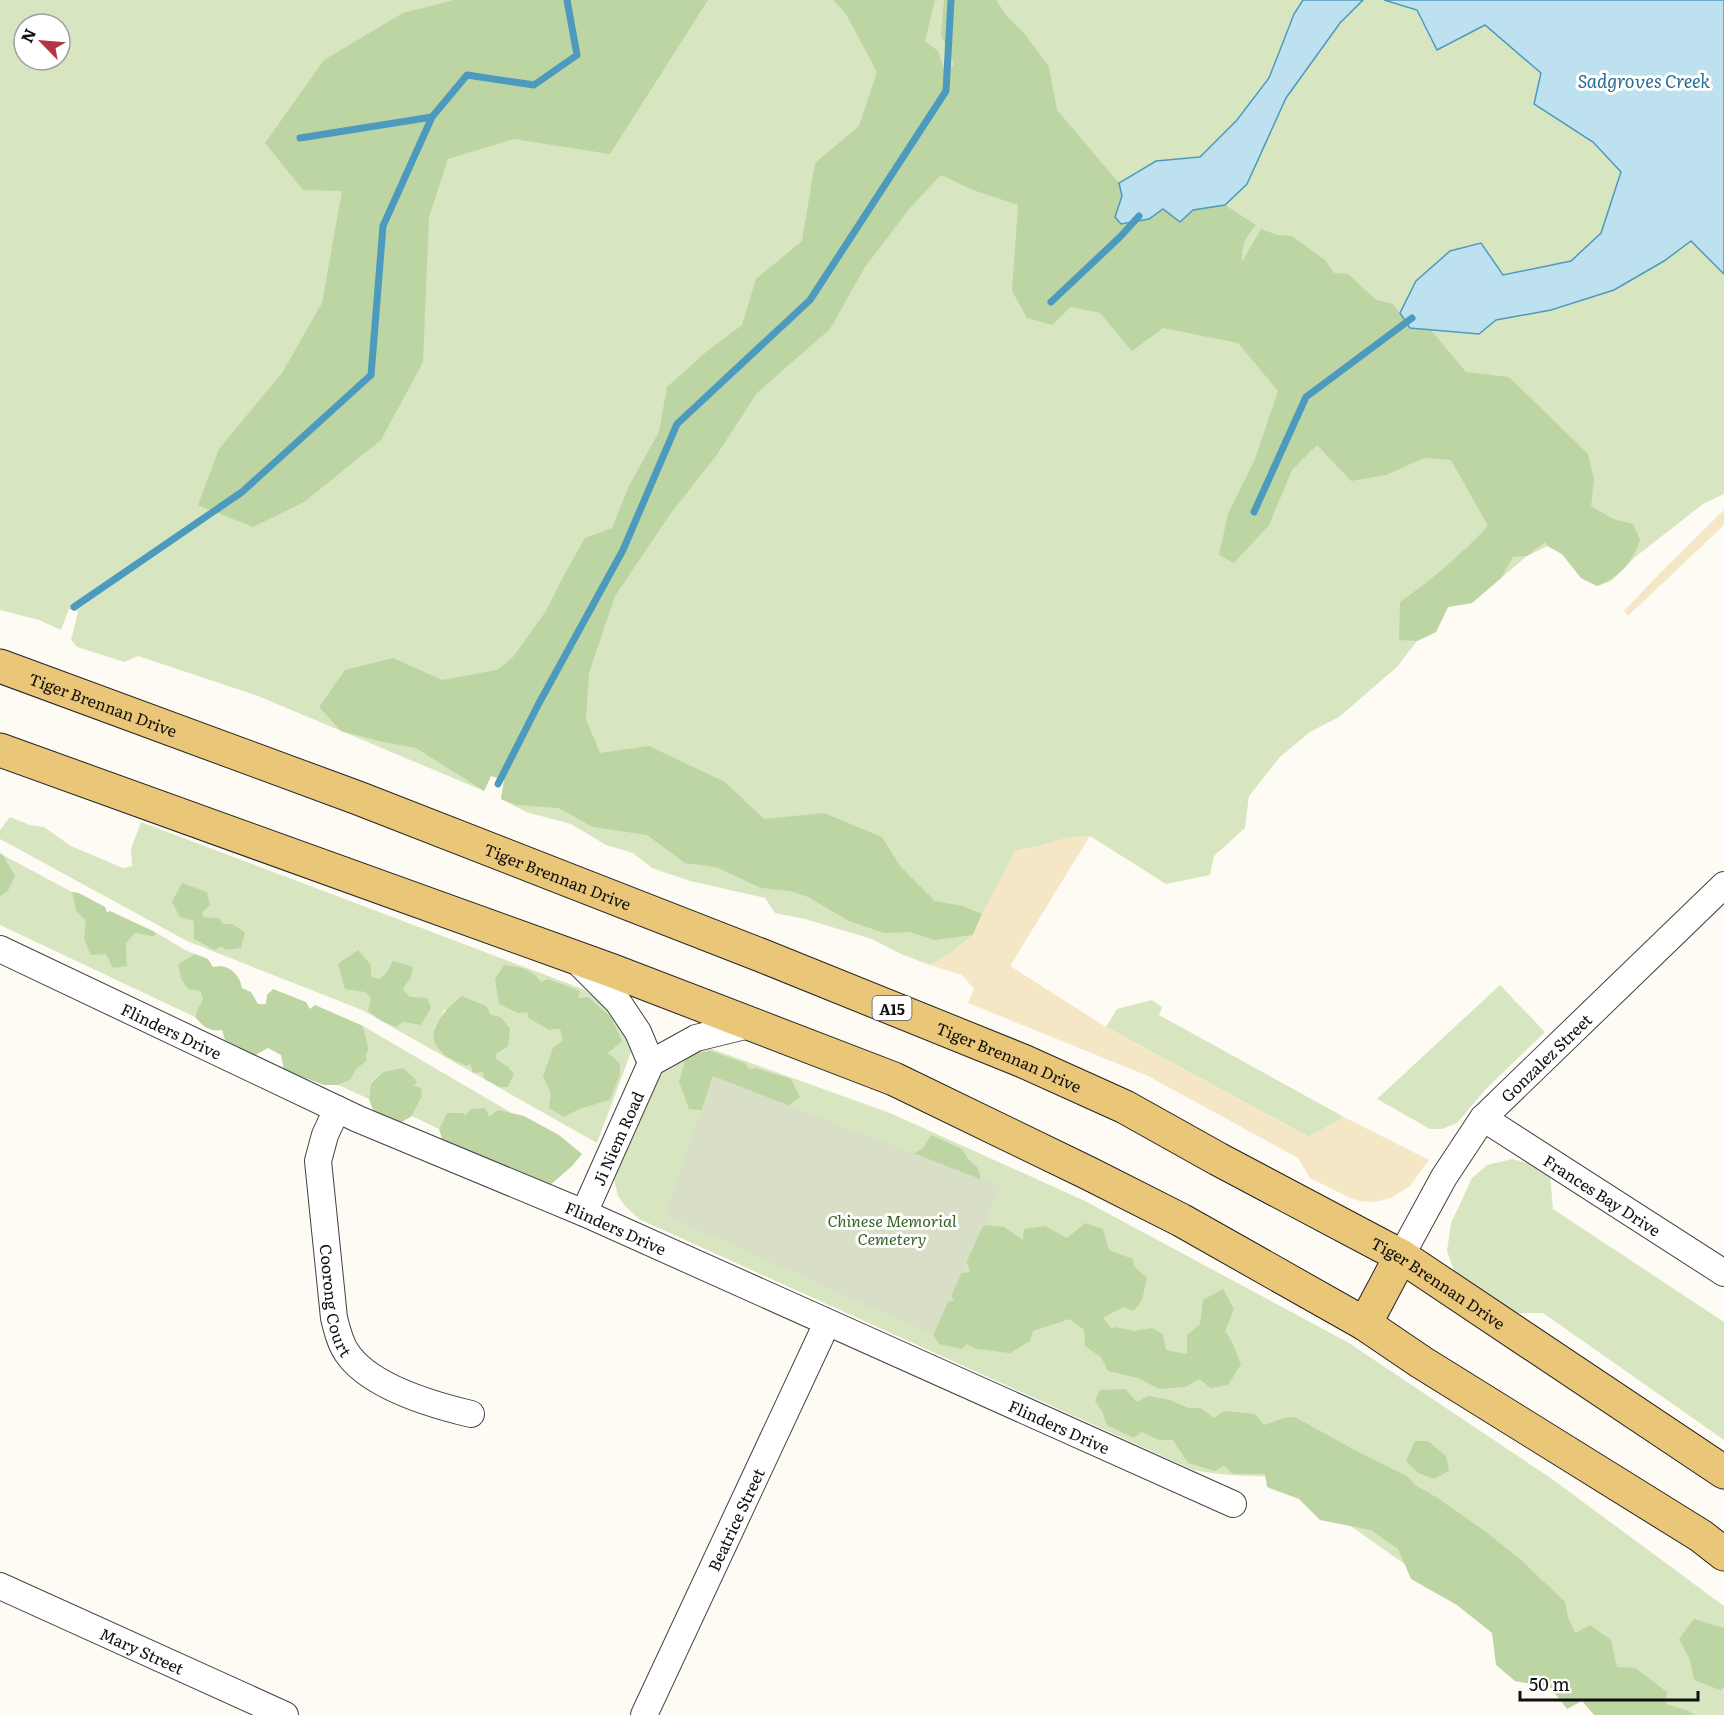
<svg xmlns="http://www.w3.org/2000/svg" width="1724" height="1715" font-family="Literata,serif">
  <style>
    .green { fill: #d7e6c1; fill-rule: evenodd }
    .forest { fill: #bcd5a2 }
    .sand { fill: #f5e7c6 }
    .cemetery { fill: #d9dfc6 }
    .water { fill: #bee1f0; stroke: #4d9abf; stroke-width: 1.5 }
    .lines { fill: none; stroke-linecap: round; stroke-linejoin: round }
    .stream { stroke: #4d9abf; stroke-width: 7 }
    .street-casing { stroke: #434343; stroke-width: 28 }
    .primary-casing { stroke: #212121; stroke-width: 35 }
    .street { stroke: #fff; stroke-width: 26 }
    .primary { stroke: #eac679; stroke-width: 33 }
    .labels { text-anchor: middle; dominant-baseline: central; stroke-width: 6; stroke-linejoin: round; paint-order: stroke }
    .shield { fill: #fff; stroke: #585858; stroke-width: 1.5 }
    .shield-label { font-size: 15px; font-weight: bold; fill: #101010 }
    .street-label { font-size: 16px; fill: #101010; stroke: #fff }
    .park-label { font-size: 16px; font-style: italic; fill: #376227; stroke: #fff }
    .water-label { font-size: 18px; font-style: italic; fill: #266d96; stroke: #fff }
  </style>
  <rect width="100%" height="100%" fill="#fefbf5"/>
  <path class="green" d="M0,0H1303L1294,14L1269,78L1237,120L1200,157L1156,161L1193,210L1225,205L1247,183L1286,98L1340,23L1363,0H1384L1417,10L1485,24L1541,73L1589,138L1621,172L1601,233L1571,261L1503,275L1481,243L1410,328L1479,334L1496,320L1557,309L1614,290L1664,261L1707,229L1724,253V494L1703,504L1634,558L1611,581L1597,586L1581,578L1562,554L1548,546L1527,556L1472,603L1448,607L1436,632L1417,641L1397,667L1339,717L1310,732L1280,757L1249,796L1245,828L1214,856L1210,875L1166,884L1090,836L1015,851L973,935L951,953L930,965L901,954L872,939L805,919L775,913L765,898L690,881L652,868L633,853L606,845L571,824L526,812L501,799L504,780L491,776L484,791L258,696L138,656L124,662L77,647L71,640L78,612L69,609L61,630L39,620L0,610ZM24,24H60V60H24Z
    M10,817L30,825L44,827L71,846L123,868L132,866L131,849L141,822L585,990L615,1016L633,1047L597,1143L362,1010L187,941L0,839V830ZM202,914L204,917L218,918L223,925L194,939V921ZM504,965C518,966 533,969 541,982L580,991L577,998L608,1053L620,1063V1075L610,1100L580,1109L564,1117L553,1049L562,1041L560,1029L549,1030L529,1018V1011ZM387,972L411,977L403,989L410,997L371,999L365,992L371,976L379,979ZM445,1009L496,1054V1060L507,1066L473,1073L470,1064L441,1053L435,1042L434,1027Z
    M3,855L72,892L76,911L87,920L84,939L127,966L126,942L135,933L155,937V932L185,950L195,954L178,964L181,979L188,989L200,990L203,999L197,1010L195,1017L0,925V897L8,891L14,876Z
    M1500,985L1545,1032L1485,1090L1457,1123L1442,1129H1430L1377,1099Z
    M1152,1000L1162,1007L1159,1015L1344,1117L1309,1137L1106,1027L1117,1009Z
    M363,1026L515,1115L498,1110L488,1116H465L448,1113L439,1129L412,1116L422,1096L414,1086L383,1072L371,1082L369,1099L338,1085L350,1080L357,1068L367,1061L366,1053L369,1051Z
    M694,1049H712L890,1113L1085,1201L1349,1343L1552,1479L1724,1606V1715H1619L1281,1477C1251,1476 1222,1476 1193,1470L639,1219L625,1206L618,1196L614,1179L617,1161L660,1068Z
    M1512,1159L1539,1166L1550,1173L1553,1209L1724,1322V1440L1543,1313H1515L1469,1285L1455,1273L1447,1251L1451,1223L1472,1178L1487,1165Z"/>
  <path class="forest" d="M454,0H708L610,154L514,139L448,159L429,217L423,362L381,440L304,502L253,527L198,505L219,449L282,373L322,303L342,191L303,190L265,143L324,60L403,13Z
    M833,0H935L925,41L938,51L945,73L954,64L941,35L944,0H996L1006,15L1024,33L1049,67L1057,110L1119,183L1122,196L1115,217L1149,219L1163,209L1193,210L1225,205L1256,225C1246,237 1241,246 1242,262L1261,229L1278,235L1292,236L1325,260L1334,273L1348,274L1376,300L1393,304L1410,328L1430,329L1466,372L1509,377L1588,454L1594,479L1591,506L1613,519L1633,524L1640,540C1632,563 1620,577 1597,586L1581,578L1562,554L1549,547L1545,542L1527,556L1513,557L1501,578L1472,603L1448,607L1436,632L1417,641L1399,640L1400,602C1433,579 1460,555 1488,526L1451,460L1424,458L1386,475L1351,481L1317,445L1292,470L1269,525L1234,563L1219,555L1228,514L1255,459L1278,391L1238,343L1163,328L1132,351L1100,313L1071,307L1052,325L1027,318L1012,291L1018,205L973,190L941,175L910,208L865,267L830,329L757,393L716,456L671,513L615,596L589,673L586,719L600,753L649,746L725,782L764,819L824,813L882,837L900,866L935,901L962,906L982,914L973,935L935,940L909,932L884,933L849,921L808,897L790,891L761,888L716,867L685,863L647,835L593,827L558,808L517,805L501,799L504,780L491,776L484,791L416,748L379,741L341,731L319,707L345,670L393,658L442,680L497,670L513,657L546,611L564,575L585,538L612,528L629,486L659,432L667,387L706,352L742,325L756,279L802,241L815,163L859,126L877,72L846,14Z
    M0,853L3,855L15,876L8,891L0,897Z
    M182,883L207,892L210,905L202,913L204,917L219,918L223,924H232L245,932L241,948L225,950L222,946L215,950L194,939V921L180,917L172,902Z
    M72,892L79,893L105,907L107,912L110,911L155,932V937L135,933L126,943L127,966L113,968L106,954L91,955L84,939L86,920L76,911Z
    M358,950L371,965V976L379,979L387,972L393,961L413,967L411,977L403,989L410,997L427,998L431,1008L421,1025L403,1022L396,1027L382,1021L368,1011L371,999L365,992L345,989L338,964Z
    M195,954L208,959L213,967C228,963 240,974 242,988L251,992L258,1004H266L267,995L273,989L306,1002L310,1009L315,1005L363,1026L369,1051L366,1053L367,1061L357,1068L350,1080L338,1085H324L284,1070L281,1055L268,1048L255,1055L225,1040L222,1030C209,1032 203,1026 195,1017L197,1010L203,999L200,991L188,989L181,979L178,964Z
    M504,965C518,966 533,969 541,982L548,979L580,991L578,998L588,997L611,1017L622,1041L608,1053L620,1063V1075L610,1100L580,1109L564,1117L549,1108L551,1094L543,1076L553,1048L562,1041L560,1029L549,1030L528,1018V1012L518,1013L499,1004L495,979Z
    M462,996L486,1006L491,1015L501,1017L510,1029L508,1046L496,1054V1059L507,1066L514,1074L508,1087H499L485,1079L482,1072L473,1073L470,1064L467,1066C459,1062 447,1058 441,1052C421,1031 446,1009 462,996Z
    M710,1051L745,1063L749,1069L756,1068L791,1079L800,1097L773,1118L689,1109L679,1082L687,1054Z
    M403,1068L417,1081L414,1086L421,1088L422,1096L412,1116L397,1125L375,1116L369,1099L371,1083L383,1072Z
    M485,1108L489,1116L498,1110L524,1116L559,1135L582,1154L572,1166L549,1186L510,1179L499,1162L472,1165L445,1149L439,1129L447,1113H463L465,1116L471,1109Z
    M931,1135L962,1149L969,1160L978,1168L984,1194L910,1156L923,1148Z
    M1085,1223L1103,1229L1109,1250L1133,1259L1134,1266L1147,1278L1142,1300L1134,1311L1123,1307L1103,1318L1112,1329L1116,1327L1134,1331L1152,1328L1163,1334L1166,1350L1187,1354V1335L1200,1324L1203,1300L1223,1289L1234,1309L1225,1331L1232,1342L1241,1364L1228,1385L1211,1388L1199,1379L1186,1387L1159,1389L1138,1378L1108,1371L1101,1357L1085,1346L1084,1330L1070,1319L1033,1331L1030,1341L1010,1353L976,1349L967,1344L962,1349L939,1344L928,1327L943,1303L954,1300L948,1290L954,1274L970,1272L964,1254L984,1225L1004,1227L1023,1240L1024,1229L1045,1226L1067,1238Z
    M1125,1389L1137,1402L1148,1396L1170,1400L1188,1408H1201L1214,1418L1224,1411L1255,1414L1264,1425L1284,1418L1295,1417L1362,1454L1407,1476L1415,1485L1436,1497L1482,1529L1520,1559L1565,1602L1568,1617L1575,1633L1590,1625L1611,1640L1617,1667L1635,1668L1667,1692L1666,1704L1689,1711L1693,1715H1594L1582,1701L1567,1709L1550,1687L1515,1681L1496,1665L1492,1633L1457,1605L1411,1579L1398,1549L1371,1530L1320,1520L1299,1499L1267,1487L1265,1474H1233L1224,1466L1215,1471L1188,1463L1173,1440H1159L1142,1432L1133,1438L1107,1425L1102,1411L1095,1401L1100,1390Z
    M1415,1441H1428L1446,1456L1449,1471L1434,1479L1418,1473L1406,1461Z
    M1694,1619L1724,1628V1687L1720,1690L1694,1680L1690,1660L1679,1639Z"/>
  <path class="sand" d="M1724,510V525L1628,616L1624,611L1663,570Z
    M1090,836L1010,966L1106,1027L1309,1137L1344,1117L1429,1160L1410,1186L1391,1198L1375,1202L1359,1201L1346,1196L1310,1178L1298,1158L1148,1076L968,1003L974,989L962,975L930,965L951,953L973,935L982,914L1015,851L1033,848L1069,837Z"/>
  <path class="cemetery" d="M713,1076L1001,1187L933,1335L665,1215Z"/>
  <path class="water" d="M1303,0H1363L1340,23L1286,98L1247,184L1225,205L1193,210L1180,222L1163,209L1149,219L1121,224L1115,217L1122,196L1119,183L1156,161L1200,157L1237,120L1269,78L1294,14Z
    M1384,0H1724V274L1691,241L1664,261L1614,290L1551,310L1496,320L1479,334L1410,328L1400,313L1416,281L1450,251L1481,243L1503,275L1571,261L1601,233L1621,172L1593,142L1534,104L1541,73L1485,25L1437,50L1417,10Z"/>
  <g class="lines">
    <path class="stream" d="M300,138L432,117
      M1051,302L1120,237L1139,216
      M1254,512L1306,397L1412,318
      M74,607L242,492L371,375L383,226L432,117L467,75L534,85L577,55L567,0
      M498,784L538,705L623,550L677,424L810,300L946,91L951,0"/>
    <g class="street-casing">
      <g id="street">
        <path id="s1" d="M0,949L358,1119L584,1213L1233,1504"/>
        <path d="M576,960L618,1002L638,1032L651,1063"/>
        <path id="s2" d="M337,1109L325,1135L318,1161L334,1318C337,1330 340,1343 347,1353C370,1387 433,1405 471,1414"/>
        <path id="s3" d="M1483,1118L1724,1273"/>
        <path id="s4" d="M584,1213L651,1063L696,1038L749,1025"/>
        <path id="s5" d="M1401,1256L1444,1177L1483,1118L1724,885"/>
        <path id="s6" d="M0,1586L285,1715"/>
        <path id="s7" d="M644,1715L827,1323"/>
      </g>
    </g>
    <g class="primary-casing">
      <g id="primary">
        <path id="s8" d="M0,666L358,798L768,958L1023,1061L1125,1107L1218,1159L1401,1256L1724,1472"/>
        <path d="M0,750L613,971L894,1079L1088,1173L1181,1220L1365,1324L1421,1362L1701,1536L1724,1554"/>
        <path d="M1365,1324L1401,1256"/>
      </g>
    </g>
    <use href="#street" class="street"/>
    <use href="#primary" class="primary"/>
  </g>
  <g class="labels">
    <rect class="shield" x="872.5" y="996" width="39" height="24" rx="4.5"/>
    <g class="shield-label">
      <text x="892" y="1008">A15</text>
    </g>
    <g class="street-label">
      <text stroke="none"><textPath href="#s8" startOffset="110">Tiger Brennan Drive</textPath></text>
      <text stroke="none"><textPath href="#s8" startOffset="596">Tiger Brennan Drive</textPath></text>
      <text stroke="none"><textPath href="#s1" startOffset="190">Flinders Drive</textPath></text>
      <text stroke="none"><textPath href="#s8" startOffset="1082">Tiger Brennan Drive</textPath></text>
      <text stroke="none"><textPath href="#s5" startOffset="248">Gonzalez Street</textPath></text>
      <text stroke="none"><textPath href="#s4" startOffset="82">Ji Niem Road</textPath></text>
      <text stroke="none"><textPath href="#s3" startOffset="142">Frances Bay Drive</textPath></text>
      <text stroke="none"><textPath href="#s1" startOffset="676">Flinders Drive</textPath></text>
      <text stroke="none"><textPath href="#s8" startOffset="1568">Tiger Brennan Drive</textPath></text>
      <text stroke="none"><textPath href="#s2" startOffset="196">Coorong Court</textPath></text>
      <text stroke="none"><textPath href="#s1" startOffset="1162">Flinders Drive</textPath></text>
      <text stroke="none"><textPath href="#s7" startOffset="216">Beatrice Street</textPath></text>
      <text stroke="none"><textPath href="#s6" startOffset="156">Mary Street</textPath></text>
    </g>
    <g class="park-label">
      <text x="892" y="1220">Chinese Memorial<tspan x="892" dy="18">Cemetery</tspan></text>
    </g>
    <g class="water-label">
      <text x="1644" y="80">Sadgroves Creek</text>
    </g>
  </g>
  <g transform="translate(42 42) rotate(295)"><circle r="28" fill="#ffffff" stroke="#9f9f9f" stroke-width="1.5"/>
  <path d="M0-4.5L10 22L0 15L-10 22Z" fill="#b23646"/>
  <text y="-9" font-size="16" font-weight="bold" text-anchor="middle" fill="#101010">N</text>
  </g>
  <path d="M1520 1691v9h178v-9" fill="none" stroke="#101010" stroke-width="3"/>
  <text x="1529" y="1691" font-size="18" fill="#101010" stroke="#ffffff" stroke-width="4.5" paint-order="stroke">50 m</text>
</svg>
